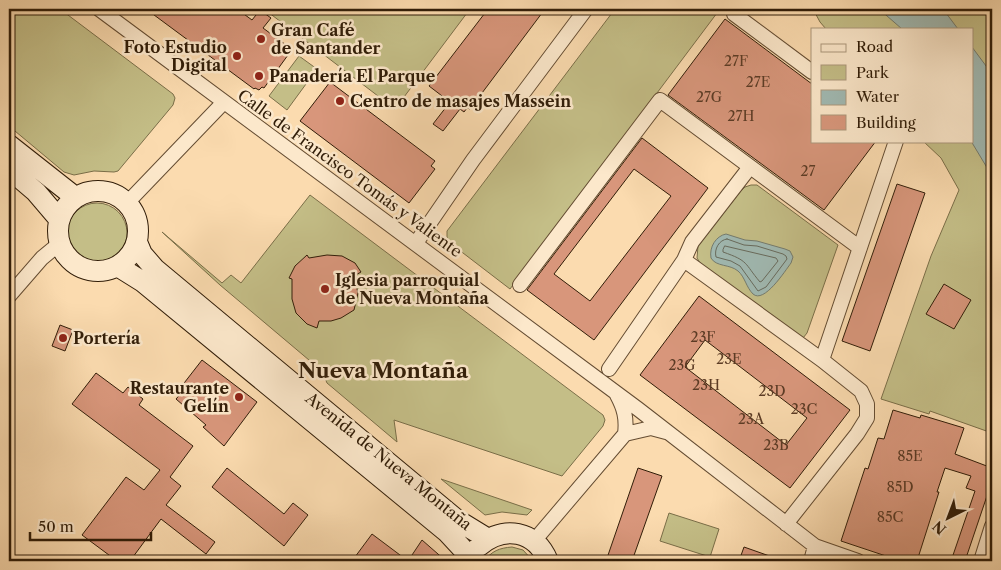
<svg xmlns="http://www.w3.org/2000/svg" width="1001" height="570" font-family="'Libre Caslon Text',serif">
  <style>
    .green { fill: #c4be87; stroke: #7a6e48 }
    .water { fill: #a0b9b2; stroke: #747b6e }
    .lines { fill: none; stroke-linecap: round; stroke-linejoin: round }
    .shore { stroke: #686b5d; stroke-width: 1 }
    .building { fill: #d8967b; stroke: #311d08; fill-rule: evenodd }
    .street-casing { stroke: #644c32; stroke-width: 16 }
    .secondary-casing { stroke: #311d08; stroke-width: 22 }
    .street { stroke: #fce8cb; stroke-width: 14 }
    .secondary { stroke: #fce8cb; stroke-width: 20 }
    .poi-dot { fill: #8f2418; stroke: #fce8cb; stroke-width: 2 }
    .labels { text-anchor: middle; dominant-baseline: central; stroke-width: 5; stroke-linejoin: round; paint-order: stroke }
    .number-label { font-size: 14px; fill: #5b3b25 }
    .poi-label { font-size: 16px; font-weight: bold; fill: #311d08; stroke: #fce8cb; text-anchor: start }
    .street-label { font-size: 16px; fill: #311d08; stroke: #fce8cb }
    .district-label { font-size: 21px; font-weight: bold; fill: #311d08; stroke: #fce8cb }
  </style>
  <rect width="100%" height="100%" fill="#fbdbaf"/>
  <filter id="stains"><feTurbulence type="fractalNoise" baseFrequency=".004" numOctaves="4"/><feColorMatrix values="0 0 0 0 .2 0 0 0 0 .09 0 0 0 0 .02 0 0 0 .5 -.17"/></filter>
  <radialGradient id="worn" r=".72"><stop offset=".6" stop-color="#630" stop-opacity="0"/><stop offset="1" stop-color="#630" stop-opacity=".3"/></radialGradient>
  <path class="green" d="M9,9H60L173,94L175,98L173,105L118,171L114,172L94,171L74,175L64,172L9,126Z
    M264,9H470L395,109Z
    M615,9H720L510,289L450,243L447,237V231Z
    M813,9H992V433L930,411L929,414L881,399L931,256L959,190L941,158L923,141H972V29H826L820,22Z
    M299,56L317,69L287,110L269,96Z
    M751,185H757L838,245L807,333L803,338L702,266L697,258L698,246L740,192L745,187Z
    M310,195L603,415L605,420L603,426L562,476L394,420L397,442L327,383L322,371L220,285L162,232L222,283L231,275L241,283Z
    M67 233a30 30 0 1 1 60 0a30 30 0 1 1-60 0Z
    M441,479L532,510L527,515L502,512L485,515Z
    M669,513L719,529L710,557L660,541Z
    M512,547L523,550L533,561H484C492,551 499,548 512,547Z"/>
  <path class="water" d="M879,9H943L958,29H902Z
    M972,47L992,74V176L971,141Z
    M726,234L745,240L757,241L785,249L790,251L793,257L791,263C785,271 764,304 753,294C746,287 745,277 738,271C730,264 716,267 711,258C709,247 716,236 726,234Z"/>
  <g class="lines">
    <path class="shore" d="M727,239L744,245L757,246L783,254L786,256L787,259L766,287L758,291L740,266L731,261L716,257C714,249 719,240 727,239Z
      M725,246L776,258L778,261L762,281L760,282C744,263 749,261 723,252V250Z"/>
  </g>
  <path class="building" d="M146,9H237L252,20L260,10L271,18L263,28L286,45L285,47L289,50L286,54L288,55L264,88L262,87L259,90L255,88L254,89Z
    M488,9H545L470,109L467,108L464,112L460,109L443,131L433,124L450,102L429,86Z
    M725,19L812,84V141H876L824,210L668,95Z
    M330,82L435,161L431,166L435,169L409,203L300,121Z
    M642,138L708,188L594,340L527,290ZM634,169L671,196L590,301L554,274Z
    M897,184L925,193L870,351L842,341Z
    M307,255L309,258L327,255L342,256L355,263L361,272L354,276L358,293L354,310L341,318L331,321H319L317,328L307,324L296,313L292,299V279L289,278L295,266Z
    M944,284L971,300L954,329L926,314Z
    M699,296L850,410L790,488L640,375ZM705,340L807,418L786,445L685,367Z
    M60,325L73,330L65,351L52,346Z
    M202,360L257,402L224,446L203,427L206,425L176,399L184,390L181,387Z
    M96,373L123,393L128,387L143,399L139,405L193,446L170,477L181,486L166,505L215,542L206,554L161,519L130,561H117L82,535L126,477L144,490L160,470L72,404Z
    M893,410L920,418L921,415L964,428L955,454L992,468V481L965,561H951L975,491L966,488L971,476L945,468L937,492H939L917,561H901L841,541L865,468L868,469L878,438L884,439Z
    M227,468L284,514L293,503L308,515L284,546L212,487Z
    M638,468L662,476L632,561H606Z
    M372,534L408,561L422,540L446,561H352Z
    M744,547L778,559L777,561H739Z"/>
  <g class="lines">
    <g class="street-casing">
      <path id="street" d="M99,9L638,409L815,546L858,561
        M734,14L812,72
        M128,202L224,102
        M416,243L473,160L586,9
        M684,260L822,360L861,391L867,404V418L857,434L786,524
        M520,285L660,100L860,248
        M9,296L42,258L59,244
        M822,360L896,141
        M609,369L684,260L692,242L750,167
        M625,434L651,428L666,432
        M534,541L625,434C627,418 624,408 617,395
        M811,561L815,546
        M981,561L992,526"/>
    </g>
    <g class="secondary-casing">
      <path id="secondary" d="M9,145L75,197
        M9,169L36,192L59,219
        M58 231a40 40 0 1 1 80 0a40 40 0 1 1-80 0Z
        M137,242L142,254L155,269L457,520L488,539
        M119,267L143,282L447,532L472,559
        M479,546C504,525 535,530 548,561"/>
    </g>
    <use href="#street" class="street"/>
    <use href="#secondary" class="secondary"/>
  </g>
  <g class="poi-dot">
    <circle cx="261" cy="39" r="5"/>
    <circle cx="237" cy="56" r="5"/>
    <circle cx="259" cy="76" r="5"/>
    <circle cx="340" cy="101" r="5"/>
    <circle cx="325" cy="289" r="5"/>
    <circle cx="63" cy="338" r="5"/>
    <circle cx="239" cy="397" r="5"/>
  </g>
  <g class="labels">
    <g class="number-label">
      <text x="736" y="61">27F</text>
      <text x="758" y="82">27E</text>
      <text x="709" y="97">27G</text>
      <text x="741" y="116">27H</text>
      <text x="808" y="171">27</text>
      <text x="703" y="337">23F</text>
      <text x="729" y="359">23E</text>
      <text x="682" y="365">23G</text>
      <text x="706" y="385">23H</text>
      <text x="772" y="391">23D</text>
      <text x="804" y="409">23C</text>
      <text x="751" y="419">23A</text>
      <text x="776" y="445">23B</text>
      <text x="910" y="456">85E</text>
      <text x="900" y="487">85D</text>
      <text x="890" y="517">85C</text>
    </g>
    <g class="poi-label">
      <text x="271" y="30">Gran Café<tspan x="271" dy="18">de Santander</tspan></text>
      <text x="227" y="47" text-anchor="end">Foto Estudio<tspan x="227" dy="18">Digital</tspan></text>
      <text x="269" y="76">Panadería El Parque</text>
      <text x="350" y="101">Centro de masajes Massein</text>
      <text x="335" y="280">Iglesia parroquial<tspan x="335" dy="18">de Nueva Montaña</tspan></text>
      <text x="73" y="338">Portería</text>
      <text x="229" y="388" text-anchor="end">Restaurante<tspan x="229" dy="18">Gelín</tspan></text>
    </g>
    <g class="street-label">
      <text transform="translate(350 173) rotate(36)">Calle de Francisco Tomás y Valiente</text>
      <text transform="translate(389 461) rotate(39)">Avenida de Nueva Montaña</text>
    </g>
    <g class="district-label">
      <text x="383" y="370">Nueva Montaña</text>
    </g>
  </g>
  <rect width="1001" height="570" fill="none" stroke="#fbdbaf" stroke-width="30"/>
  <rect x="10" y="10" width="981" height="550" fill="none" stroke="#311d08" stroke-width="2.5"/>
  <rect x="15" y="15" width="971" height="540" fill="none" stroke="#311d08"/>
  <rect x="811" y="28" width="162" height="115" fill="#fce8cb" stroke="#ab977d"/>
  <rect x="821" y="44" width="25" height="8" fill="#fce8cb" stroke="#ab977d"/>
  <text x="856" y="52" font-size="15" fill="#311d08">Road</text>
  <rect x="821" y="65" width="25" height="15" fill="#c4be87" stroke="#ab977d"/>
  <text x="856" y="78" font-size="15" fill="#311d08">Park</text>
  <rect x="821" y="90" width="25" height="15" fill="#a0b9b2" stroke="#ab977d"/>
  <text x="856" y="102" font-size="15" fill="#311d08">Water</text>
  <rect x="821" y="115" width="25" height="15" fill="#d8967b" stroke="#ab977d"/>
  <text x="856" y="128" font-size="15" fill="#311d08">Building</text>
  <g transform="translate(948 518) rotate(222)" stroke="#fce8cb" stroke-width="4" paint-order="stroke">
  <path d="M0-4L9 19L0 12L-9 19Z" fill="#311d08"/>
  <text y="-8" font-size="14" font-weight="bold" text-anchor="middle" fill="#311d08">N</text>
  </g>
  <path d="M30 532v8h121v-8" fill="none" stroke="#311d08" stroke-width="2.5"/>
  <text x="38" y="532" font-size="15" fill="#311d08" stroke="#fce8cb" stroke-width="4" paint-order="stroke">50 m</text>
  <rect width="100%" height="100%" filter="url(#stains)"/>
  <rect width="100%" height="100%" fill="url(#worn)"/>
</svg>
